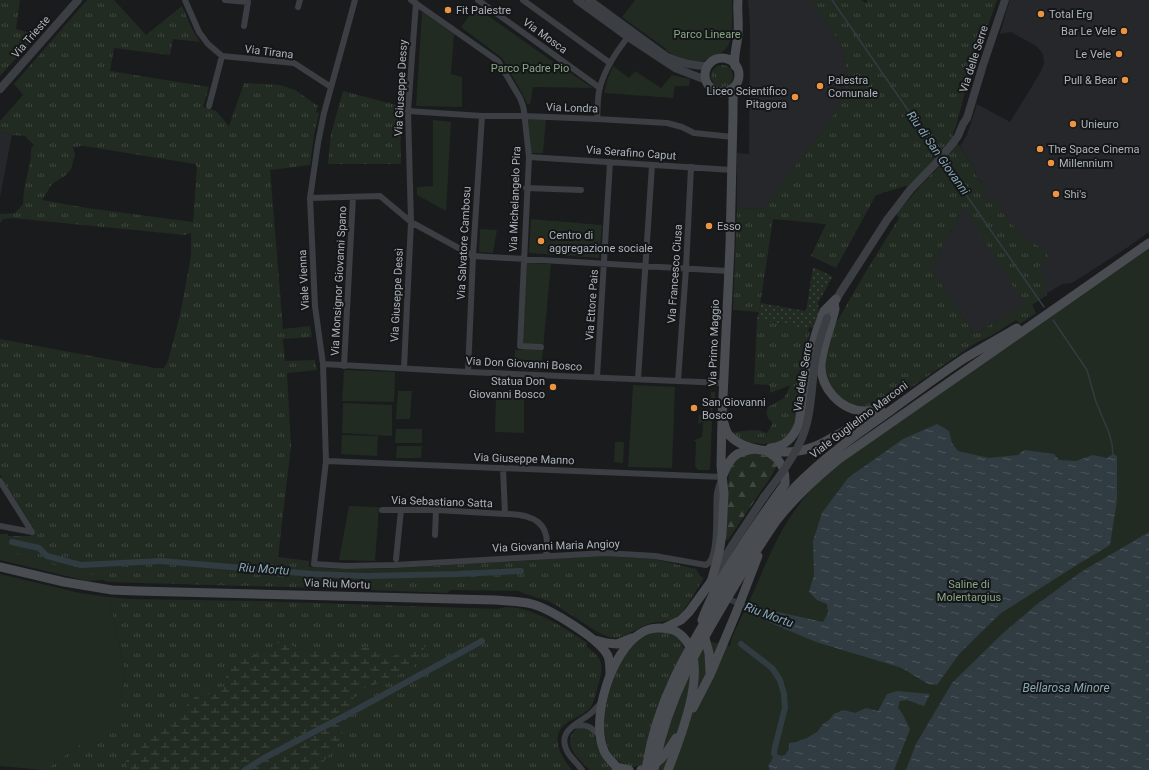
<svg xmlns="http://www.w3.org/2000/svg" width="1149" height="770" font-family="Roboto,sans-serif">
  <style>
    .built { fill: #26272a }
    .grass { fill: url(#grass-tufts); fill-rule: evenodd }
    .forest { fill: url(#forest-firs) }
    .wetland { fill: url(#wetland-marsh) }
    .park { fill: #222b22 }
    .garden { fill: url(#garden-dots) }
    .water { fill: url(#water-ripples) }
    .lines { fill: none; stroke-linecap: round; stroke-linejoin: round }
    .stream { stroke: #303c41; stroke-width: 1.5 }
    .canal { stroke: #303c41; stroke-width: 6 }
    .minor { stroke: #3b3e42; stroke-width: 6 }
    .tertiary { stroke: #3b3e42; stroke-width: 8 }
    .secondary { stroke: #494d51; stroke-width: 9 }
    .tertiary-bridge { stroke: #3b3e42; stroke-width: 8 }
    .secondary-bridge { stroke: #494d51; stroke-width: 9 }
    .poi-dot { fill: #ed9442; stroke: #151618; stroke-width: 1.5 }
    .labels { text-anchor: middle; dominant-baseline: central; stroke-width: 4; stroke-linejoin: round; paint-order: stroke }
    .poi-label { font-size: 11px; fill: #adb4bc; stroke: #151618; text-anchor: start }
    .park-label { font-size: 11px; fill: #89a685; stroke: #151618 }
    .street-label { font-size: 11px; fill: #adb4bc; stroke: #151618 }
    .water-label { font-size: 12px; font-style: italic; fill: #86a8b5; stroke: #151618 }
  </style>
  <defs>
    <pattern id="grass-tufts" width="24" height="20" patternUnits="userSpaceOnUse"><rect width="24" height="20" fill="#222b22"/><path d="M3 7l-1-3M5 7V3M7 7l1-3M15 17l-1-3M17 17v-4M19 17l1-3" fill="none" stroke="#3f4740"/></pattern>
    <pattern id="forest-firs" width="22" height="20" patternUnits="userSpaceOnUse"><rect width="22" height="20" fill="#222b22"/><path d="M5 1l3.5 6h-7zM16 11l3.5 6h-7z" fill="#3f4740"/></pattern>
    <pattern id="wetland-marsh" width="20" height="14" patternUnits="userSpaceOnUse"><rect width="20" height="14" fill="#222b22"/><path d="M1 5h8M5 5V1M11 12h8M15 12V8" fill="none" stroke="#3f4740"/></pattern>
    <pattern id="garden-dots" width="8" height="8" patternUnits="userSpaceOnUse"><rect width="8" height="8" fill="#222b22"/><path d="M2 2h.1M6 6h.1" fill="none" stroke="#3f4740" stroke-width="1.8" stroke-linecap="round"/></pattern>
    <pattern id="water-ripples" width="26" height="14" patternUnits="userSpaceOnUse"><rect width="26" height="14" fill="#303c41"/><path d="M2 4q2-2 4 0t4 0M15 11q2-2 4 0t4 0" fill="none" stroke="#4b565a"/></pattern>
  </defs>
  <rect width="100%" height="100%" fill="#1a1b1d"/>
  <path class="built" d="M748,0H810L841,44L848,78L836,112L763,209L737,208V153L749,154L750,26Z
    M1010,0H1149V232L1128,247L1072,283L1063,284L1059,286L1031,303L1025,305L974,334L932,270L943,245L956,223L962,210L984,186L978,179L974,167L960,146L967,135L977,104L1010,122L1040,73L1044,64L1043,54L1036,46L1011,32L1000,34L1006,12Z
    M0,132L12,135L0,197Z"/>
  <path class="grass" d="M0,0H20L16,29L37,35L0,76Z
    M87,0H114L146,35L182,6L193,31L200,42L173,39L170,55L114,48L110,71L209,87L203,107L216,111L229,126L244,83L280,85L295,90L318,106L316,112L319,113L314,135L310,165L270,170L283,329L310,326L312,337L283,339L285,361L315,360L317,370L287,373L291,446L278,557L309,561V567L338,569H381L605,556L654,559L696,569L700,576L704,578C697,588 687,609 678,616C671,622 661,621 652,623C637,626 625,641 609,637C599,634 590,627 582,622C571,615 560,607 548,601C538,597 528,596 519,591L451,590L447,593L321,588L107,582L103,580L40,562L8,551V536H31L34,532L33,527L0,475V339L155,368H164L168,361L180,315L191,256V233L185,235L12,218L3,219L0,223V214L15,213L23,204L24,190L31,157V148L34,145L25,136L12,135L0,132V121L23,95L14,84ZM84,146L195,164L197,167L193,222L87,208L42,200L52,184L66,175L71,169L75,155L73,147Z
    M810,0H861L866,3L867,2V0H997L966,88L956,126L952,135L974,167L976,174L978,179L984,186L985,193L981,196L985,204L992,200C996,201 1001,203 1001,208L1000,210L1028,243L1031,241L1041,248L1049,256L1039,266L1048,285L1043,289L1047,295L1032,305L1036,313L1020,324L1016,320L994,334L974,344L902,394L892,401L880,406L865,408L847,404L830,388L826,372L825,362L827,352L835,325L865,273L899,218L896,214L924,182L941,165L935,159L908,187L905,186L876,195L836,268L811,256L826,224L773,219L759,312L733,310L737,208L763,209L836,112L848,78L841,44ZM966,207L970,215L968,216L1025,305L974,334L932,270L943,245L956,223L962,210Z
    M711 76a11 11 0 1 1 22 0a11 11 0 1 1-22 0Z
    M343,91L400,106L401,164H328L331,134Z
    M757,319L809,329L808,331L810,332L806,346L809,350L795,425L785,440L773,443L763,444L754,443L742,440L731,433C742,431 756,428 767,433L773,423C767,418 765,415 768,407L784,398L790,386H788L770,393V385L754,384Z
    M109,597L128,599L256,601L498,609C522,600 567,629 587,643V647C606,660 603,669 597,689C595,696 594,704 589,709C583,715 574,718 568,722C548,735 561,757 572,770H45L116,718L125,674Z
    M653,632C677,632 681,636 687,659L649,761C640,767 634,769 624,764C592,750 606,693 618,669C623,658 630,646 639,639C643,635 648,634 653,632Z
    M578,728C599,728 593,740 600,753C604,759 610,765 615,770H590C578,759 559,742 578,728Z"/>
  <path class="forest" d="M757,453L772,458L778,464L770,478L728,540H726L729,471L730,465L741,454Z"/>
  <path class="wetland" d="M281,639L303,652L351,650L374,646L383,660L427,643L414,667L388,680L356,691L339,742L317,770H128L126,761L129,749L161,731L195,697L217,692L226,684V670L235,661L269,651Z"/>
  <path class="park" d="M635,0H732C732,13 733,32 729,44C726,53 704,63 694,62C686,62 672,55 666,50V49L622,17Z
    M476,7L549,59L593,88L533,87L530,104H527L523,95L502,58L461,27Z
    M422,12L454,34L451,74L462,77V107L416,106Z
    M613,66L629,78L635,71L661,88L672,75L690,79L689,86H675L673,98L604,93L608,78Z
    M528,119H546L543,153H531Z
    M433,120L451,122L446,211L417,195V187L433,186Z
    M531,219L602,225L599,258L529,253Z
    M480,229L497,230L493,253L479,252Z
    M1149,249V770H660L650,761L661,716L707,641L730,646L732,637C741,618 751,598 759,579C770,554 781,528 798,506C813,484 835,468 856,451L1004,348Z
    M527,263L551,264L541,371L514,369L515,350H522Z
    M344,370L395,372L394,402L342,401Z
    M633,385L675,387L672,468L628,467Z
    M398,391H412L410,419H396Z
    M711,392H715V398H713L710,470H698L695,466L696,442L694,440L702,437L703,422L698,424L699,415H710Z
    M496,394H524V433L495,432Z
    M343,403L392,405V436L342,433Z
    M396,429H422V443H395Z
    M342,435L378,436L377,456L341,454Z
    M615,442H624L623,463L614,462Z
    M397,446H422L421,458H396Z
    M349,506L379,507L375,561L339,560Z
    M0,534H8L9,551L40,562L84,571L103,580L87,581L0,560Z
    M0,574L80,593L109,597L125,674L116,719L45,770L0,766Z"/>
  <path class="garden" d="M813,267L832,276V278L818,303L819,313L813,328L809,327V329L757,319L761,303L806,311Z"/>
  <path class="water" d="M937,424L949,431L952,443L958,451L989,458L1018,455L1024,450L1054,454L1059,460L1076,461L1093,455L1107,458L1113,454L1117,456V500L1110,545L1080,563L1001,613L959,654L937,685L928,684L902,668L816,642L771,623L757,616L760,608L823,622L828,613L827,604L817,600L809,592L814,575L813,541L822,513L848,478L903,439Z
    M1149,532V770H906L916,744L952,683L1001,635L1036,605L1081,572Z
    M897,691L930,694L924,706L907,700L900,701L898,708L903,715L910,729L894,770H770L768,765C773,761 772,757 775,753L781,756L785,755L789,749V743L796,742L807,738L817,732L823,724L828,721L834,714L843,710L855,713L866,708L878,711L887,694Z"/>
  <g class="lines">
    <path class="stream" d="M832,0L939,155
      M942,160L1044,307
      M1053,320L1087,370L1096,402L1109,433L1112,444L1113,455"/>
    <path class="canal" d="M12,542L39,548L47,556L81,565L161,561L313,574L365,576L458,574L521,571
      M724,597L765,615
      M741,644L772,668L780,680L784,694L785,708L775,747L774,754
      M245,770L264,758L354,711L482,641"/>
    <path class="minor" d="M185,0L199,32L208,44L222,56L294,63L331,87
      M225,0L248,2L244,26
      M411,0L498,61L520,98L523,106L524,111L529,157L520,346L541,347
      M478,0L600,88
      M523,0L610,63
      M298,7L300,0
      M209,106L222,56
      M408,111L482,116H524L597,119L667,123L682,127L694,133L733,137
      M597,119C598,109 597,97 600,87C605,69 616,52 628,37
      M529,157L732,170
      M526,188L581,190
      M310,198L380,196L411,222L473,256L728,271
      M323,364L468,372L724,383
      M344,366L353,197
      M404,368L411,222L408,111L416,3
      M468,372L473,256L482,116
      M597,377L610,162
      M638,379L652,165
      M678,381L686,268L691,167
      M326,461L722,477C720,482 718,487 717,493C715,508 720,559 706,565L655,556L606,553L395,565L345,566L314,564L326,461L323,364L315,306L310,198L318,143L324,113L355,0
      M0,481L32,532
      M382,510H436L505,514L503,468
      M505,514C534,514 552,523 546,556
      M0,526L32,532
      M435,535L436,510
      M396,559L401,510
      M573,726C587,724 590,726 600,736
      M582,770C578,764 572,759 568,753C556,731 576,725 590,714C594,711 597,707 601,703"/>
    <path class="tertiary" d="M577,0L628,37L675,68L706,80
      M589,0L667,57C681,63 692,66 707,66
      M0,89L78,0
      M827,318L840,293L887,220L910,190L937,162L953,143L958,136L963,124L967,118L983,65L1005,0
      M716,573L731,547L764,497"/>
    <path class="secondary" d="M705 75a17 17 0 1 1 34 0a17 17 0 1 1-34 0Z
      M735,66C733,54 738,44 738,32C739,21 737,11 738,0
      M834,302L835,309C831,327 823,345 821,364C820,388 841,411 865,411C870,411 876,411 881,410
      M724,423C725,427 726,432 729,435C745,453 791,456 813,447C820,445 826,441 833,437C848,429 863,421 879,413
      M770,448C786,446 793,438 799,424L808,363L816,333L824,311L836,299
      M723,475C730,457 736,451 756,449
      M0,567L64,582L112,590L137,591L495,600C507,601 520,601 532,604C550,609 600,639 608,656C610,662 610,668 610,674
      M737,568C754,539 772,512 795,487C823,458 857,434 890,411C915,393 939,375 965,358C982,348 1000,338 1017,328
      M743,572C754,555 765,537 777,520C795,497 817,477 839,459L1149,243
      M702,620C710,598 721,579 733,560C749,534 767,509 785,484C786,468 780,458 766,451
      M664,628L681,620L689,612L710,583L712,579L719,553L722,534L724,493L721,466L722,419L730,246L733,114V99L735,86
      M703,631L709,653L710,672
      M595,640L607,643L617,644L632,638
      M693,708L710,675L736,613L758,556
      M616,767L629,770
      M619,770C614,763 607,758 604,751C590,719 611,651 641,633C650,627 663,627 673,630C677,631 680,634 683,637C711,665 680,738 668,770
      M641,770C657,768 668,751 676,738"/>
    <path class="tertiary-bridge" d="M764,497C781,474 800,451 807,423C812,403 812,382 815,362C817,347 822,332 827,318"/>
    <path class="secondary-bridge" d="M646,770C657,692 698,634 737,568
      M654,770C667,694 704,637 743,572"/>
  </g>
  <g class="poi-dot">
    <circle cx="448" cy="10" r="4"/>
    <circle cx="1041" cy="14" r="4"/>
    <circle cx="1124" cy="31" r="4"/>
    <circle cx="1119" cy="54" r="4"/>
    <circle cx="1125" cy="80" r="4"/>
    <circle cx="820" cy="86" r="4"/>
    <circle cx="795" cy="97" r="4"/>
    <circle cx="1073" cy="124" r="4"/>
    <circle cx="1040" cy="149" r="4"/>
    <circle cx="1051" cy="163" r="4"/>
    <circle cx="1056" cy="194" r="4"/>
    <circle cx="709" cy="226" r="4"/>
    <circle cx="541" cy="241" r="4"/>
    <circle cx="553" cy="387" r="4"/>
    <circle cx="694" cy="408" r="4"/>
  </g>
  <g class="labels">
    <g class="poi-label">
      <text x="456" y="10">Fit Palestre</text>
      <text x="1049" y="14">Total Erg</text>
      <text x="1116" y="31" text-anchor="end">Bar Le Vele</text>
      <text x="1111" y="54" text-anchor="end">Le Vele</text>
      <text x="828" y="80">Palestra<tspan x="828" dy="13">Comunale</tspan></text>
      <text x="1117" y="80" text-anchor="end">Pull &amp; Bear</text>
      <text x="787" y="91" text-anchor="end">Liceo Scientifico<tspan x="787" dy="13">Pitagora</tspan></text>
      <text x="1081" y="124">Unieuro</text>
      <text x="1048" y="149">The Space Cinema</text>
      <text x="1059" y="163">Millennium</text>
      <text x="1064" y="194">Shi's</text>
      <text x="717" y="226">Esso</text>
      <text x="549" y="235">Centro di<tspan x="549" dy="13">aggregazione sociale</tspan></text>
      <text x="545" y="381" text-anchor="end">Statua Don<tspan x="545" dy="13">Giovanni Bosco</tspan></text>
      <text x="702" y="402">San Giovanni<tspan x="702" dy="13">Bosco</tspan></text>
    </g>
    <g class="park-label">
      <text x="707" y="34">Parco Lineare</text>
      <text x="530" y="68">Parco Padre Pio</text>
      <text x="969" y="584">Saline di<tspan x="969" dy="13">Molentargius</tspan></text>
    </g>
    <g class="street-label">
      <text transform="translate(545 36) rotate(36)">Via Mosca</text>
      <text transform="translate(31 37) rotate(-49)">Via Trieste</text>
      <text transform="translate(269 52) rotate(7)">Via Tirana</text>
      <text transform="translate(974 59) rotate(-72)">Via delle Serre</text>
      <text transform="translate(401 88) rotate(-87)">Via Giuseppe Dessy</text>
      <text transform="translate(572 108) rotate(2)">Via Londra</text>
      <text transform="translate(631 153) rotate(4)">Via Serafino Caput</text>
      <text transform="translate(515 199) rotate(-88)">Via Michelangelo Pira</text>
      <text transform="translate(464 243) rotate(-87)">Via Salvatore Cambosu</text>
      <text transform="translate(675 274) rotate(-86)">Via Francesco Ciusa</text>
      <text transform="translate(304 280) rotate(-93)">Viale Vienna</text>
      <text transform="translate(339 281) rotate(-87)">Via Monsignor Giovanni Spano</text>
      <text transform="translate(397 295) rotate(-87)">Via Giuseppe Dessì</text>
      <text transform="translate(592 305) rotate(-86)">Via Ettore Pais</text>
      <text transform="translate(714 343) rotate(-88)">Via Primo Maggio</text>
      <text transform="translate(524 364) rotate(3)">Via Don Giovanni Bosco</text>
      <text transform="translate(803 377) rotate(-81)">Via delle Serre</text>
      <text transform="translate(859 420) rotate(-37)">Viale Guglielmo Marconi</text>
      <text transform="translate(524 459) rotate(2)">Via Giuseppe Manno</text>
      <text transform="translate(442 502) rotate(2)">Via Sebastiano Satta</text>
      <text transform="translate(556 546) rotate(-2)">Via Giovanni Maria Angioy</text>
      <text transform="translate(337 584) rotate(2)">Via Riu Mortu</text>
    </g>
    <g class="water-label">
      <text transform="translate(938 153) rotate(55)">Riu di San Giovanni</text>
      <text transform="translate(264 569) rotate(4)">Riu Mortu</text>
      <text transform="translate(769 615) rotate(20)">Riu Mortu</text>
      <text x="1066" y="688">Bellarosa Minore</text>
    </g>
  </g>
</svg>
